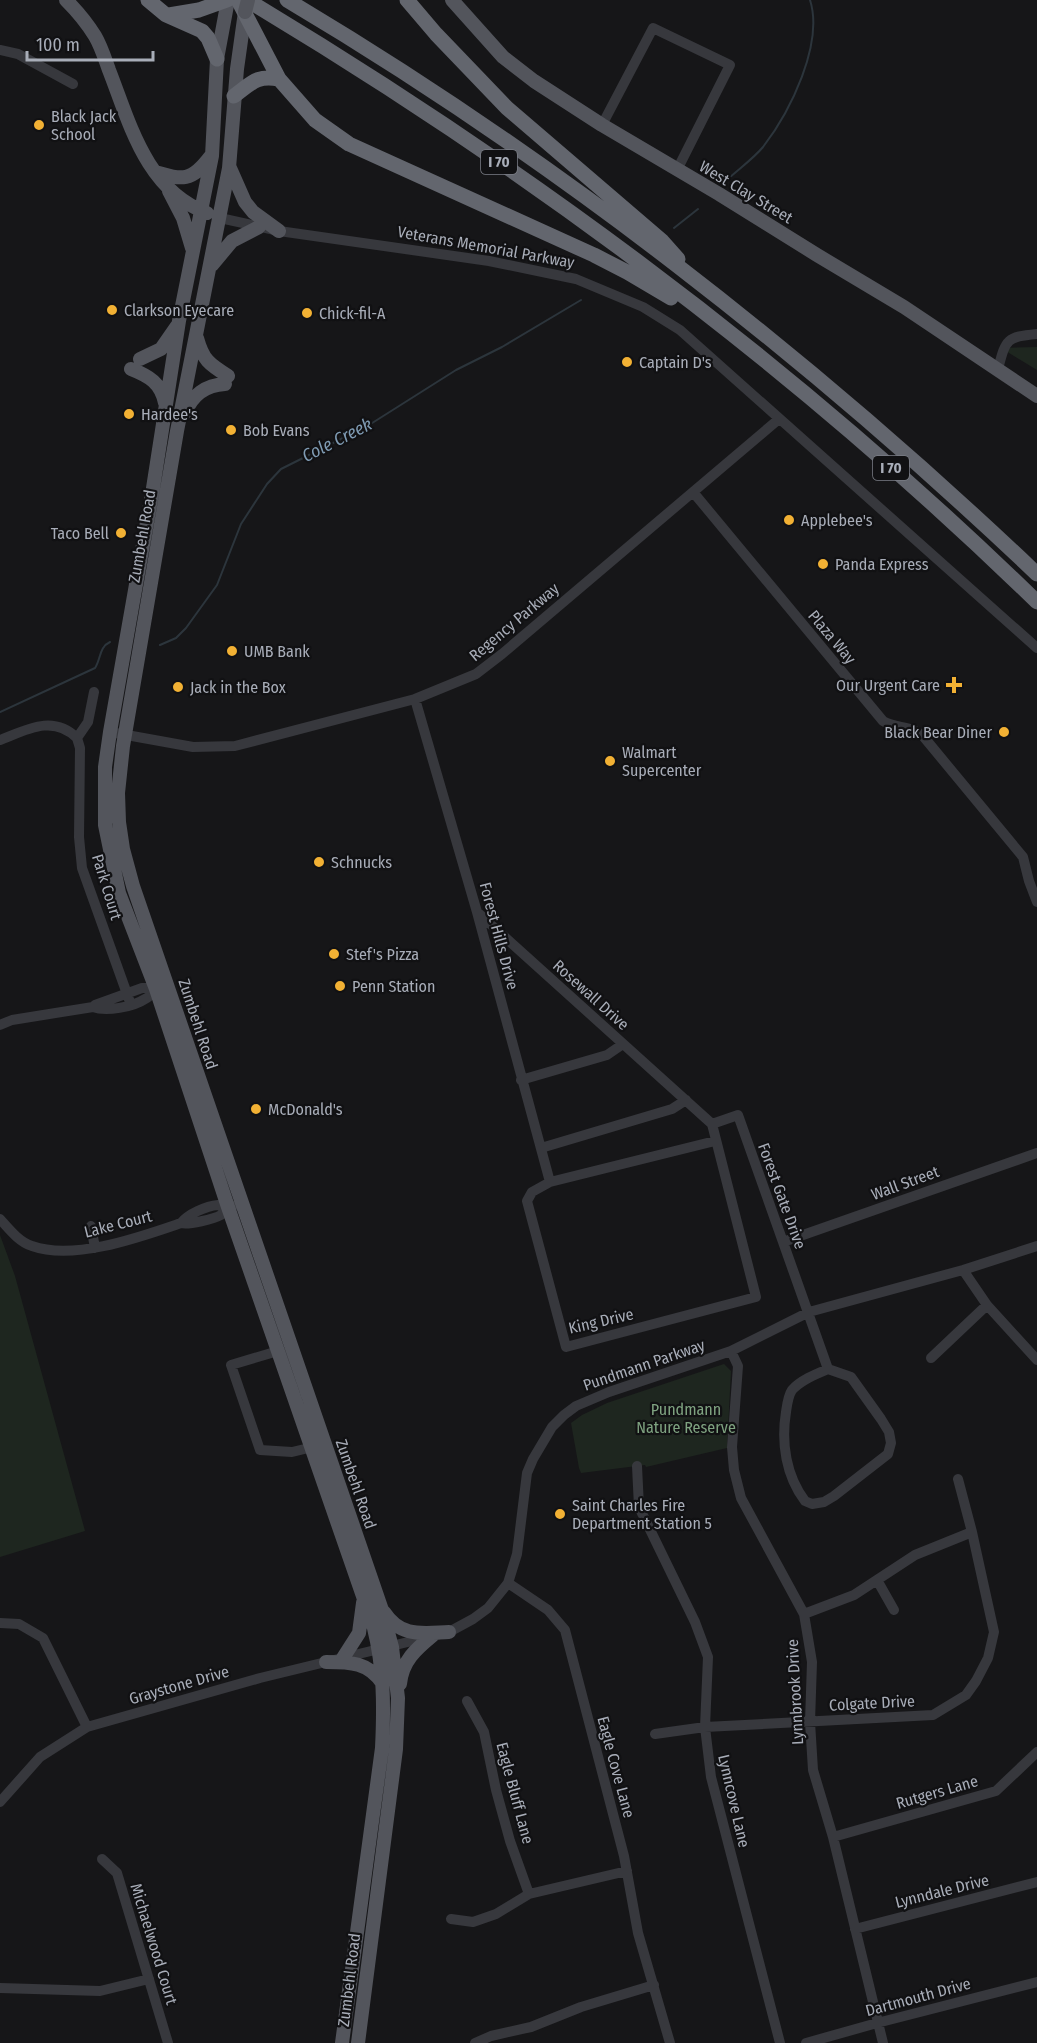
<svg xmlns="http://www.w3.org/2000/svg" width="1037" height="2043" font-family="'Fira Sans Condensed',sans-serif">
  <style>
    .green { fill: #1e261f }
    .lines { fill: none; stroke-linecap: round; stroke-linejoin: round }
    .stream { stroke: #2c353c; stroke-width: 2 }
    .minor { stroke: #37383d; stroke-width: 10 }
    .major { stroke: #53555c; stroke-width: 14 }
    .highway { stroke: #63666e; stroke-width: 15 }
    .major-bridge { stroke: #53555c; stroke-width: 14 }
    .poi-dot { fill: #f2b134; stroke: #111113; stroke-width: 2 }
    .labels { text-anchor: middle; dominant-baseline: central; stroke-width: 4.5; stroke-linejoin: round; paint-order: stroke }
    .shield { fill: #111113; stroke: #7b7e86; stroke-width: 1.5 }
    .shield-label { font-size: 15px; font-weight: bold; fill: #a8adb8 }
    .poi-label { font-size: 16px; fill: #a8adb8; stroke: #111113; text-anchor: start }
    .street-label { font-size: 16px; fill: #a8adb8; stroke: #111113 }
    .park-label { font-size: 16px; fill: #7fa381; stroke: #111113 }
    .water-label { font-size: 18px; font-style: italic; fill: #7f9bb3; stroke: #111113 }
  </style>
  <rect width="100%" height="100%" fill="#161618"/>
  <path class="green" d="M1037,347V370L1001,348Z
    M0,1235L15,1276L85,1531L0,1557Z
    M724,1364L731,1371L727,1448L646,1467L645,1465L581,1473L579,1468L571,1423L582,1415L607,1403Z"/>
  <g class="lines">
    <path class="stream" d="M729,178C740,168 754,158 763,147C790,112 824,44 810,0
      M674,228L698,209
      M160,645L176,638L186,628L217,585L241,524L267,484L281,469L369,425L456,370L502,347L581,300
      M0,712L95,668C101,659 99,647 110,642"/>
    <path class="minor" d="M0,50L18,54L73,84
      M602,125L653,28L730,65L677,170
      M220,218L279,231L489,261L576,279L643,307L680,330L1037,648
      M998,369C1006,339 1006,337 1037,334
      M693,492L883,721C896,729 911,725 923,736L1023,857L1029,881L1037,902
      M94,692L88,722L77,738L80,748L79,837L82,868L131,1005
      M415,699L477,912L550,1182
      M110,732L193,747L235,746L415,699L476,674L502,654L779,419
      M0,740C26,730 53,714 77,738
      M477,912L712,1124L756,1297L566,1347L527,1201L532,1192L550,1182L715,1141
      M95,1005L142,988H160
      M0,1025L12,1020L93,1007C106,1012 133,1007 145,999C149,997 153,993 156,989
      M521,1080L607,1055L623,1044
      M712,1124L738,1115L828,1369C816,1374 801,1380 792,1390C788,1396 787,1405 786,1412C781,1443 786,1476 805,1501L812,1504L824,1502L834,1496L888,1454L891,1443L889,1432L881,1419L851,1377L828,1369
      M541,1148L672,1109L686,1100
      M0,1219C9,1229 19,1242 32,1246C74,1261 140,1237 181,1223C189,1225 214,1219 221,1215C222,1214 227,1208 228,1207
      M181,1223C188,1214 206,1206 218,1205C223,1205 227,1207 233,1206
      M91,1226L95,1248
      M783,1242L1037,1153
      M963,1270L987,1305L1037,1360
      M278,1351L231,1365L260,1450L292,1452L317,1446
      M731,1351L738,1366L732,1447L734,1470L741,1498L804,1614L812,1662L810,1722L813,1770L833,1837L883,2043
      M931,1358L987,1305
      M637,1466L639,1507L695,1622L708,1657L705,1727L711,1777L780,2043
      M877,1580L894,1610
      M508,1583L548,1610L565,1630L624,1856L638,1933L670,2043
      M804,1614L854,1595L915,1555L972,1532
      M0,1623L19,1624L43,1638L87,1727
      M467,1701L484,1732L496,1790L510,1841L529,1894
      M655,1734L705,1727L933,1715L966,1695L976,1681L988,1658L994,1632L972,1532L958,1479
      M0,1802L40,1757L87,1727L260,1678L449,1632L473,1619L488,1608L508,1583L517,1554L527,1473L533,1459L552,1427L564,1415L576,1406L609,1392L731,1351L809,1312L963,1270L1037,1246
      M833,1837L996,1791L1037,1752
      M102,1859L117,1873L168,2043
      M451,1919L473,1922L496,1914L529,1894L627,1871
      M855,1929L1037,1882
      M0,1988L100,1991L149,1979
      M475,2043L491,2036L531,2027L581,2007L654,1985
      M806,2043L877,2023L1037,1982"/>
    <path class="major" d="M66,0C77,11 87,23 95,36C101,46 105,59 109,70C130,124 146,190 207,213
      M228,0L217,59L212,156L179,321L153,488L110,732L105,767V825L119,893L156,989L228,1207L374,1628C384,1668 384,1707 382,1748L342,2043
      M452,0L503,57L534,81L602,125L719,194L817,255L904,307L1037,396
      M245,12L237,69L229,168L177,431L123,746L118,793L119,822L123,849L133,886L382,1610L392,1647L398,1698L396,1749L358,2043
      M230,168L245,202L253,212L279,231
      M155,172C183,180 191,182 210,157
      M169,191L183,218L192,248
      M212,265L232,241L259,227
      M197,338C203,360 209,364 228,376
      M140,359L161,349L177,326
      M131,369C149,376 161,383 165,403
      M185,413C192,395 206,385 225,384
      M384,1612C401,1638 422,1633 449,1632
      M343,1658L359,1633L363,1603
      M326,1662C350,1662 369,1662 383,1684
      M400,1684C402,1661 416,1649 433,1635"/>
    <path class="highway" d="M148,0L166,15L202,31L208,38L217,59
      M238,0L279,79L315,120L349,144L594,255L627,272L671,298
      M247,0C531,170 800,371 1037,602
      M287,0C555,159 811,359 1037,574
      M407,0L436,34L507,108L662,241L678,259
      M169,15L199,10L227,0
      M234,96C252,83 256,75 279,79"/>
    <path class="major-bridge" d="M245,12L248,0"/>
  </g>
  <g class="poi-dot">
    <circle cx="39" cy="125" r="6"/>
    <circle cx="112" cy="310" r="6"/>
    <circle cx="307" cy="313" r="6"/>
    <circle cx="627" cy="362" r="6"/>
    <circle cx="129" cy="414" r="6"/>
    <circle cx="231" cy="430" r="6"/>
    <circle cx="789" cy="520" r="6"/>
    <circle cx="121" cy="533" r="6"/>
    <circle cx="823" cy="564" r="6"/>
    <circle cx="232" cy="651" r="6"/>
    <path d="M951 676h6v6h6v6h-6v6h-6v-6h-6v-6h6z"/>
    <circle cx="178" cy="687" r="6"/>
    <circle cx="1004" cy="732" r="6"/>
    <circle cx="610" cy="761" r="6"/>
    <circle cx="319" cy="862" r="6"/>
    <circle cx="334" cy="954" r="6"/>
    <circle cx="340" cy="986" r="6"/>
    <circle cx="256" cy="1109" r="6"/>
    <circle cx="560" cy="1514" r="6"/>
  </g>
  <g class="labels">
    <g class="shield">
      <rect x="481" y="150" width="36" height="24" rx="4.5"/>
      <rect x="873" y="456" width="36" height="24" rx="4.5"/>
    </g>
    <g class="shield-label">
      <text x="499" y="162">I 70</text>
      <text x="891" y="468">I 70</text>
    </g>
    <g class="poi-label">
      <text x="51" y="116">Black Jack<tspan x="51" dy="18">School</tspan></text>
      <text x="124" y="310">Clarkson Eyecare</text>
      <text x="319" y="313">Chick-fil-A</text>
      <text x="639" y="362">Captain D's</text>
      <text x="141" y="414">Hardee's</text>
      <text x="243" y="430">Bob Evans</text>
      <text x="801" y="520">Applebee's</text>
      <text x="109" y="533" text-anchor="end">Taco Bell</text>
      <text x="835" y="564">Panda Express</text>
      <text x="244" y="651">UMB Bank</text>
      <text x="940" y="685" text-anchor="end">Our Urgent Care</text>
      <text x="190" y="687">Jack in the Box</text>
      <text x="992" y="732" text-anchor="end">Black Bear Diner</text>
      <text x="622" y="752">Walmart<tspan x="622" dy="18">Supercenter</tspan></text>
      <text x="331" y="862">Schnucks</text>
      <text x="346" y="954">Stef's Pizza</text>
      <text x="352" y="986">Penn Station</text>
      <text x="268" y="1109">McDonald's</text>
      <text x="572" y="1505">Saint Charles Fire<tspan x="572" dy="18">Department Station 5</tspan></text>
    </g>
    <g class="street-label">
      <text transform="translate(746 192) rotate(31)">West Clay Street</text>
      <text transform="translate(486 247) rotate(10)">Veterans Memorial Parkway</text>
      <text transform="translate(142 536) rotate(-80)">Zumbehl Road</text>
      <text transform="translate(514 622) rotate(-40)">Regency Parkway</text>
      <text transform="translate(832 637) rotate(50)">Plaza Way</text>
      <text transform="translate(107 887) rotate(73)">Park Court</text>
      <text transform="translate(499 936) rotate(75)">Forest Hills Drive</text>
      <text transform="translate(591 995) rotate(42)">Rosewall Drive</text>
      <text transform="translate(198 1024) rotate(72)">Zumbehl Road</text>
      <text transform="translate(905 1183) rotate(-20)">Wall Street</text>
      <text transform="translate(782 1196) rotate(70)">Forest Gate Drive</text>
      <text transform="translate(118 1224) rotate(-14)">Lake Court</text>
      <text transform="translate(601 1321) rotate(-13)">King Drive</text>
      <text transform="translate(644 1365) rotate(-19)">Pundmann Parkway</text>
      <text transform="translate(356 1484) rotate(71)">Zumbehl Road</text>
      <text transform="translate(179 1685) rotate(-16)">Graystone Drive</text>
      <text transform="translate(795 1692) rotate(-93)">Lynnbrook Drive</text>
      <text transform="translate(872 1703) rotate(-3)">Colgate Drive</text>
      <text transform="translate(616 1767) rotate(75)">Eagle Cove Lane</text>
      <text transform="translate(937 1792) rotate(-16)">Rutgers Lane</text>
      <text transform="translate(515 1793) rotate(75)">Eagle Bluff Lane</text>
      <text transform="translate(734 1801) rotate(77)">Lynncove Lane</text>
      <text transform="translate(942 1891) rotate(-14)">Lynndale Drive</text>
      <text transform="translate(154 1944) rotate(73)">Michaelwood Court</text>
      <text transform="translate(349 1980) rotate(-83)">Zumbehl Road</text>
      <text transform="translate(918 1997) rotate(-15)">Dartmouth Drive</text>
    </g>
    <g class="park-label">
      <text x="686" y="1409">Pundmann<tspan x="686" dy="18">Nature Reserve</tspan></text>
    </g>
    <g class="water-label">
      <text transform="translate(337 440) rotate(-27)">Cole Creek</text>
    </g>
  </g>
  <path d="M27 51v9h126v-9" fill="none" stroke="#a8adb8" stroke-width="3"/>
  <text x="36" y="51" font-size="18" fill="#a8adb8" stroke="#111113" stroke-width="4.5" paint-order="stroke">100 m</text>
</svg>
